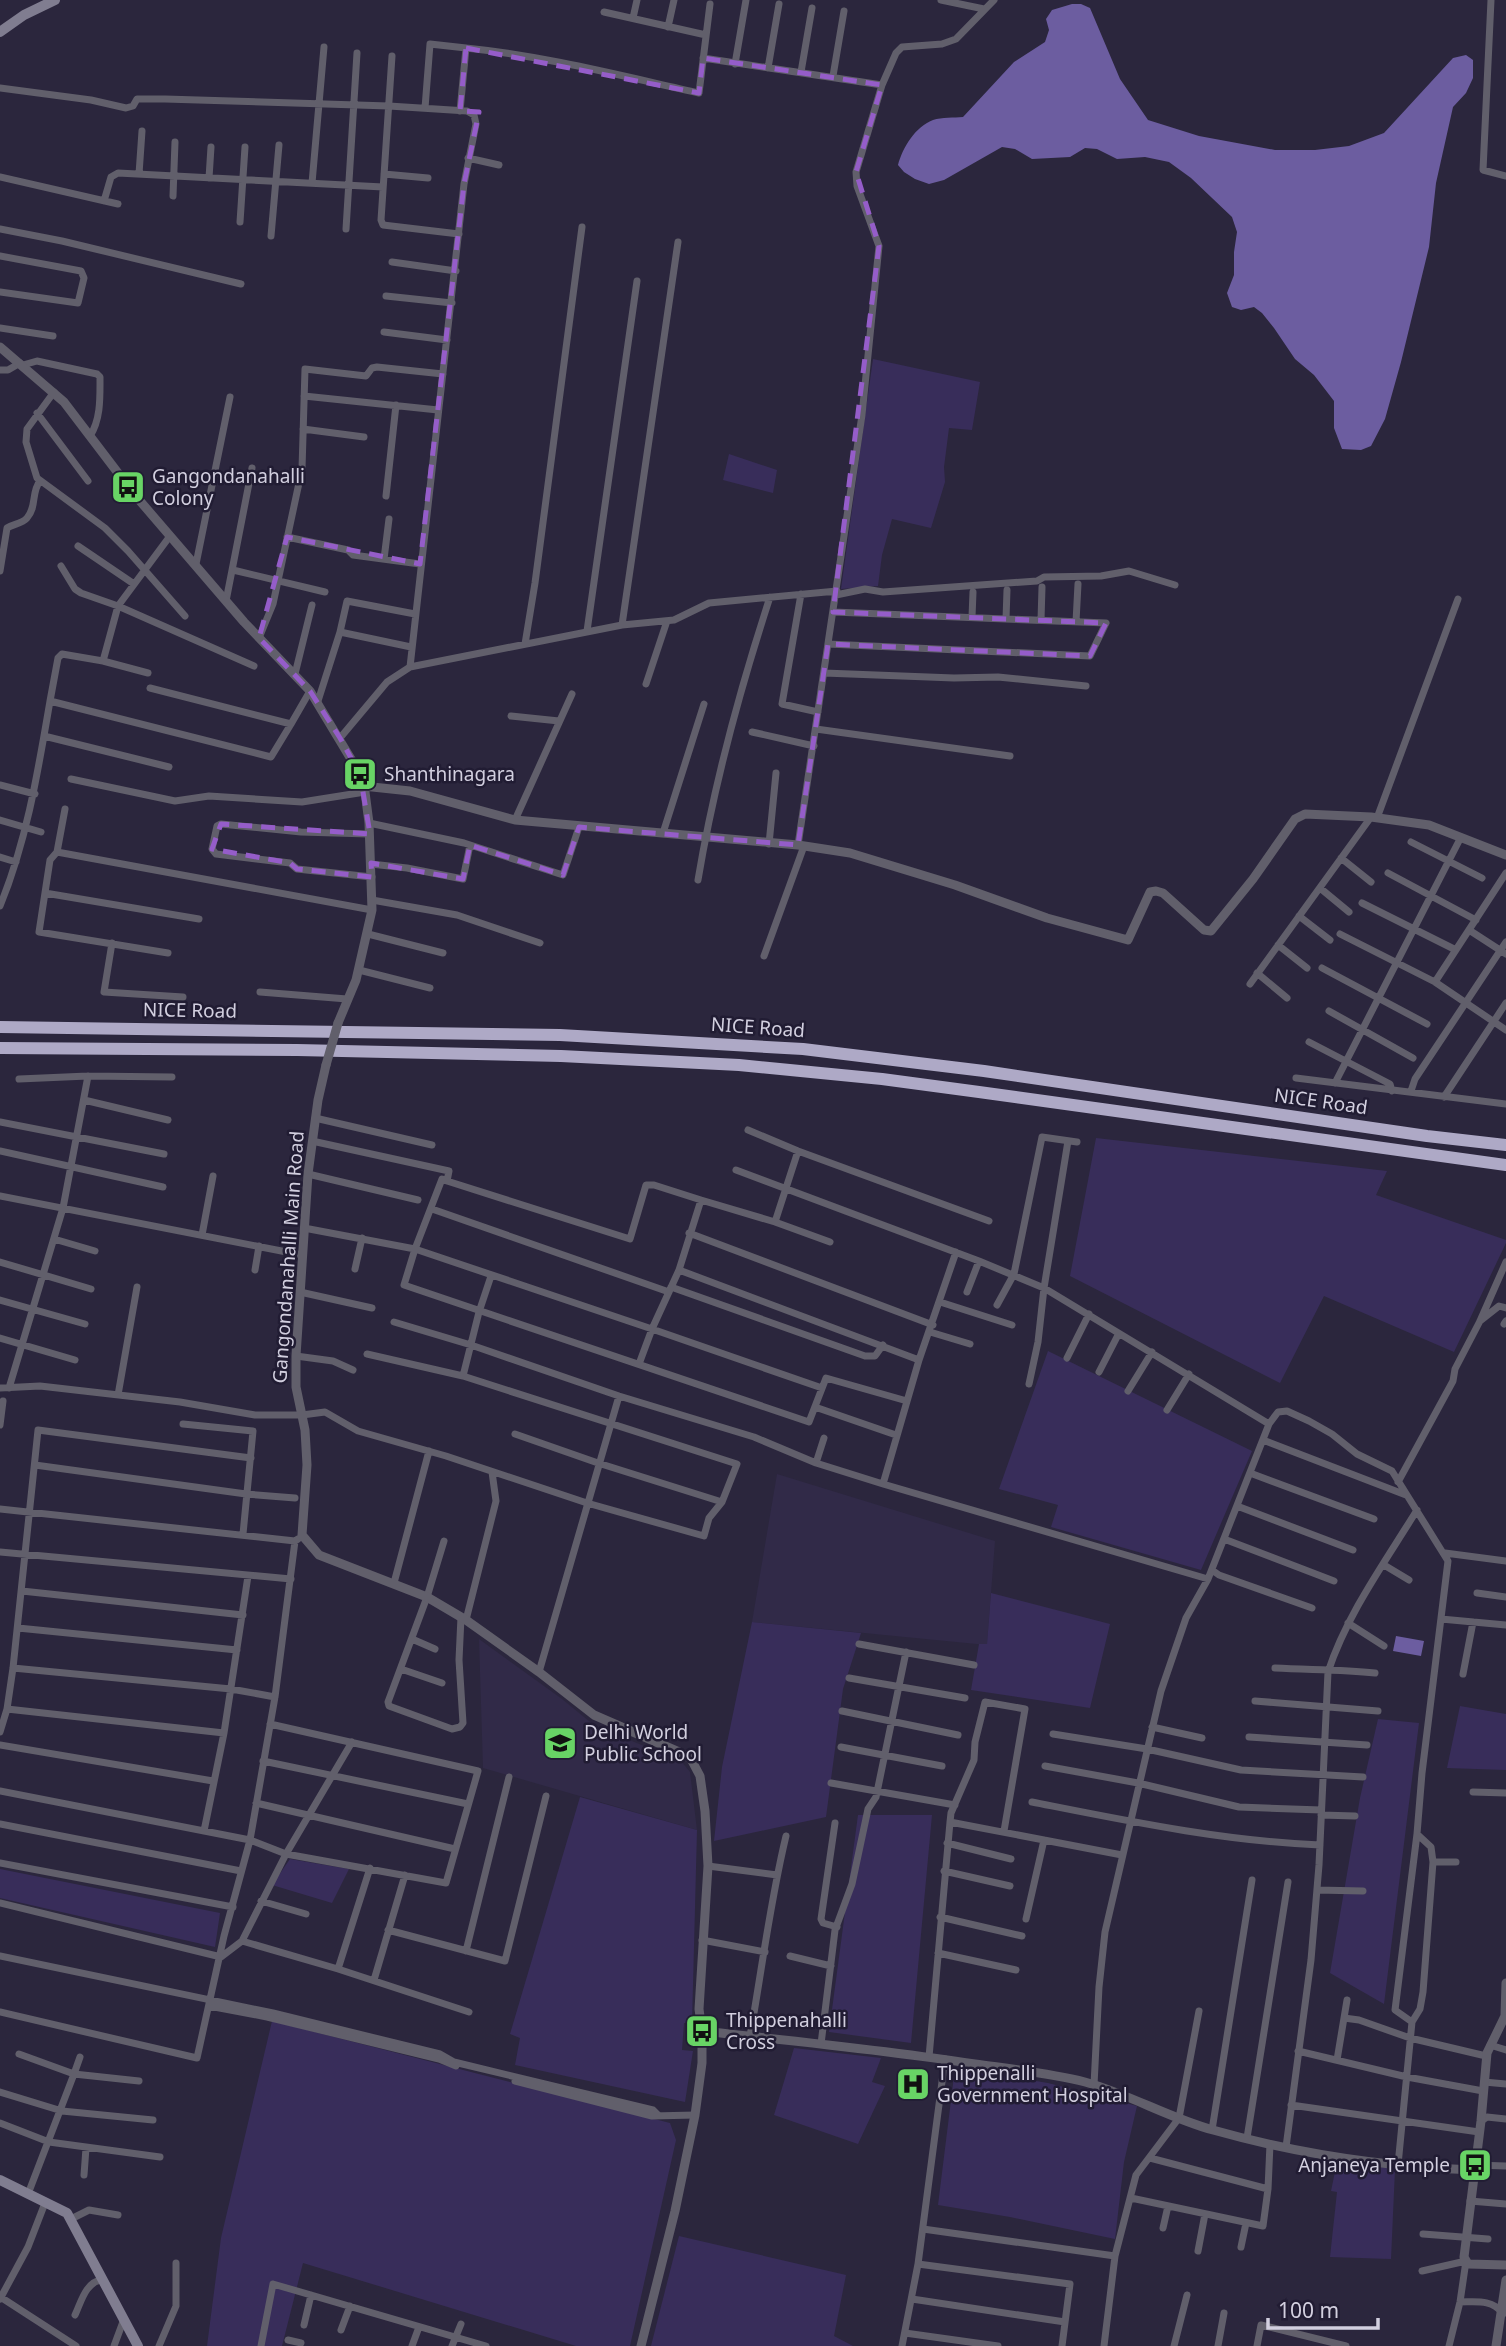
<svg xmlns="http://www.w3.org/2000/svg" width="1506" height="2346" font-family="'Noto Sans',sans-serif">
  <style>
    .built { fill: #312a48 }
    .green { fill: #382d5a }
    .water { fill: #6c5da0 }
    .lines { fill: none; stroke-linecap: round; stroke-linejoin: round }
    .minor { stroke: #615f6b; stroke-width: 7 }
    .tertiary { stroke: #615f6b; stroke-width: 9 }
    .secondary { stroke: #807d90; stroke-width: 10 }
    .motorway { stroke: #aea9c6; stroke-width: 12 }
    .tertiary-bridge { stroke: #615f6b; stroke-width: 9 }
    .marked { fill: none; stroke: #955dc9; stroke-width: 5; stroke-dasharray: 14 9; stroke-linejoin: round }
    .labels { text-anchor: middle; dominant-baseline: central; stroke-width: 5; stroke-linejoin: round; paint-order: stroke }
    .poi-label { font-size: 19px; fill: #d2cfdf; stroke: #211c33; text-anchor: start }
    .street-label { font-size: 19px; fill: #d2cfdf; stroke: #211c33 }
  </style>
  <rect width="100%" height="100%" fill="#2b263d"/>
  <path class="built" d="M777,1474L995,1541L987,1645L752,1622Z
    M479,1639L562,1699L595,1726L681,1761L690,1772L697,1830L483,1768Z"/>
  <path class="green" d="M873,359L980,382L972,430L949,428L944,467L945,482L931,528L892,519L882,555L878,586L841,589Z
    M729,454L777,470L773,493L723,480Z
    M1096,1138L1387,1171L1376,1195L1506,1240V1243L1454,1352L1324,1296L1280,1383L1070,1276Z
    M1048,1351L1252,1451L1201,1570L1051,1527L1058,1505L999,1489Z
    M991,1593L1110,1624L1090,1708L971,1690L979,1644H987Z
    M752,1622L861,1633L843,1689L826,1817L714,1841L722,1767Z
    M1460,1706L1506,1714V1770L1447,1768Z
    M1378,1719L1419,1723L1384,2004L1330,1973L1360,1798Z
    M580,1797L697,1830L692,2023H684L682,2050L693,2051L685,2102L515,2065L520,2038L510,2034Z
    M858,1815H932L911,2043L829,2032Z
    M290,1859L349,1869L332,1903L272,1885Z
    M0,1869L220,1913L215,1947L0,1898Z
    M272,2021L670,2123L676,2140L630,2346H576L303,2263L282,2346H207L221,2238Z
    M794,2048L881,2058L872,2082L885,2086L858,2144L774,2115Z
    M955,2068L1048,2083L1137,2106L1124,2162L1115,2239L1010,2217L938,2205Z
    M1337,2162L1395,2169L1391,2259L1330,2257L1337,2192L1331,2191Z
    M679,2236L846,2275L834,2336L853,2346H651Z"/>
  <path class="water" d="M1072,4H1081L1090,8L1120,79L1148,120L1199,136L1275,150H1315L1349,146L1384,133L1453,58L1466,55L1473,60V78L1466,93L1453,107L1436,183L1429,247L1401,362L1385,419L1371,446L1361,450L1342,449L1334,428V401L1314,375L1295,359L1274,328L1262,313L1254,307L1241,310L1232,307L1227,293L1234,275V252L1237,232L1232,217L1191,178L1169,162L1145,157L1117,159L1097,149L1085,148L1070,157L1032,159L1015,149L1002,147L944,180L929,184L915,179L904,172L898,165C903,147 915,127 933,120C942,117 954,118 963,117L1014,62L1045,42L1049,30L1046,19L1052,10Z
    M1396,1636L1424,1641L1421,1656L1393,1651Z"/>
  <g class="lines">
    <path class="minor" d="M941,0L984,9
      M1491,0L1483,170L1506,176
      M604,12L706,35
      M633,18L637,0
      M668,27L674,0
      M392,56L381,220L383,225L459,234
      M703,58L882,85
      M735,64L746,0
      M768,68L779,4
      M801,72L812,8
      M833,76L844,11
      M0,88L91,100L126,108L133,106L137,99H165L389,106L467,111L474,115L476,124L464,184L410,667
      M425,108L430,44L466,48
      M460,111L466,48C545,56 622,76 699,93L710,4
      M468,158L499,165
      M139,174L142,131
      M384,174L428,178
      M0,177L118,204
      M209,178L211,147
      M312,183L324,47
      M173,196L175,142
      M104,201L111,177L118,173L383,187
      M240,222L245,147
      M0,229L62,241L241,284
      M346,229L357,53
      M271,236L279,145
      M0,256L81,271L84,278L78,303L0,292
      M392,262L456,271
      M386,296L452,303
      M0,328L53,336
      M384,332L447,340
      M23,365L37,361L97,374L100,377C100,397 101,419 90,436
      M0,370H8L20,363
      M54,392L27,429L26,442L37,478L105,528L128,551L185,616
      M304,396L438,410
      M37,413L88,481
      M303,429L364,437
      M386,496L396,405
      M287,537L348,550L353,555L420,564
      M78,546L134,584
      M384,559L389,519
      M196,564L230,397
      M61,566L75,589L81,593L118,606L254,666
      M233,570L325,592
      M0,571L7,528C13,524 22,524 27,518C37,507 31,492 40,481
      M801,594L782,704L818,712
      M836,595L865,589L883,592L1037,581L1044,577L1101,576L1129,571L1175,585
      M226,601L252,468
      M972,617L973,592
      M1006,619L1007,590
      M1041,620L1042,587
      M1076,622L1078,584
      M622,625L678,242
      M587,631L637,281
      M340,632L411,647
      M259,638L273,604L302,469L305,369L366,376L372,368L377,367L443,374
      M525,644L535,583L582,227
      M828,644L1090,656L1106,623L833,612
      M148,673L103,661L118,606L170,536
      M824,673L954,678L998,677L1086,686
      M295,674L312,605
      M646,684L667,621
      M150,688L291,724L310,691
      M50,701L58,658L62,654L103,661
      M318,701L340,632L347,601L415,614
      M511,716L559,721
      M816,729L1010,756
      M752,732L814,746
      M44,736L169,767
      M340,738L387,682L410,667L622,625L674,620L709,603L837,591
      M71,779L175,801L209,796L302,802L365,792
      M0,785L35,794
      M1377,818L1458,599
      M0,820L41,832
      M515,820L572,694
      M369,823L464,843L563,875L579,827
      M663,833L704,704
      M369,834L301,832L221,824L217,826L212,849L216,854L290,863L297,869L372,877
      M1411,842L1482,878
      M769,844L776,773
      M798,845L862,415L879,246L857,186L856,172L882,85L896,53L902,47L942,44L956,39L994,0
      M57,852L65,809
      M0,857L16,862
      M1341,858L1371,882
      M371,864L407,868L463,879L470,845
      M1388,873L1476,920
      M698,880C714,784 740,689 770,597
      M1320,888L1349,912
      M45,893L199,919
      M372,900L457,915L540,943
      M1362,903L1456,950
      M0,906C27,840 38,771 50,701L271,757L291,724
      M1299,916L1330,940
      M1469,930L1506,954
      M368,934L443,953
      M1340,934L1435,982L1506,1030
      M112,943L104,992L183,997
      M1278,945L1307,968
      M168,953L39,932L50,860L57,852L372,910
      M764,956L804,846
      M1322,968L1427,1024
      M359,970L430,988
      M1257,973L1287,998
      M1435,982L1506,873
      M1250,984L1371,817
      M260,992L347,999
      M1329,1011L1413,1058
      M1309,1042L1390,1084L1392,1091
      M1296,1078L1506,1104
      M19,1079L88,1076L172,1077
      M1335,1083L1461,837
      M1411,1091L1415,1079L1506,942
      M1444,1097L1506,1003
      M84,1100L168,1120
      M315,1118L432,1145
      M0,1122L164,1154
      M748,1130L798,1151L989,1221
      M312,1141L449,1171L447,1181L630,1239L646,1185H654L701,1200
      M0,1151L163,1187
      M736,1170L979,1261L1044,1288L1269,1424
      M308,1174L418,1200
      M0,1196L302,1255
      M432,1209L669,1292
      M775,1222L798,1151
      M304,1228L415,1249L442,1179L447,1181
      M689,1233L933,1325
      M202,1235L213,1176
      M54,1239L95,1251
      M830,1242L775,1222L701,1200L679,1270L919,1360
      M0,1262L91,1289
      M355,1269L362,1238
      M255,1270L259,1246
      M679,1270L652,1329L415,1249L404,1285L809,1422L826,1378L907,1401
      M491,1276L479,1312L463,1376L737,1464L722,1502L598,1463L515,1434
      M671,1287L865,1356H875L883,1345
      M300,1292L372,1308
      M967,1292L979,1261
      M0,1300L85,1324
      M940,1302L1012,1325
      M997,1305L1014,1274L1042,1137L1077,1142
      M1480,1321L1499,1306L1506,1308
      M394,1322L471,1345L619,1396L754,1437L816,1463L883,1484L1208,1579
      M1504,1324L1506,1321
      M930,1332L970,1344
      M0,1338L75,1360
      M367,1354L463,1376
      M296,1356L333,1361L353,1370
      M1067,1358L1089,1314
      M639,1364L652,1329L822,1388
      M1099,1372L1118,1335
      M1029,1384L1038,1342L1044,1288L1068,1141
      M0,1388L40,1386L180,1402L255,1415H302L325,1412L358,1431L446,1456L587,1503L704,1536L709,1518L722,1502
      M9,1388L63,1208L88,1076
      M1128,1391L1152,1352
      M118,1395L137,1287
      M815,1407L896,1435
      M1167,1410L1189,1374
      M183,1424L253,1431L243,1534
      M0,1425L3,1401
      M1263,1440L1406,1495
      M816,1463L824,1438
      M35,1465L246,1494L295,1498
      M1250,1473L1374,1519
      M1398,1482L1453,1381L1455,1369L1480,1321L1506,1262
      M883,1484L919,1360L956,1252
      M1237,1506L1353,1550
      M0,1509L295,1541L298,1539
      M1224,1539L1334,1581
      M444,1541L427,1597L388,1702L389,1706L452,1729L460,1727L463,1723L459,1660L461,1617
      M0,1552L291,1579
      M1445,1553L1506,1561
      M1384,1565L1409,1580
      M1212,1570L1219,1575L1312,1608
      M394,1583L429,1451
      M22,1591L243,1615
      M1477,1593L1506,1597
      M1441,1619L1506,1625
      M466,1620L496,1501L492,1472
      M1348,1623L1384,1646
      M18,1628L237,1650
      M412,1639L435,1649
      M859,1644L974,1665
      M13,1668L231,1689L275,1697
      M1275,1668C1309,1670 1341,1669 1375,1673
      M401,1669L442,1683
      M539,1672L619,1396
      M1463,1674L1473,1622
      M849,1678L965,1698
      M1255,1701L1378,1711
      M7,1709L224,1733
      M842,1711L958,1735
      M270,1724L478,1771L446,1883L286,1854L352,1742
      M1152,1727L1202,1738
      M0,1732L7,1709L13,1668L38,1430L251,1458
      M1053,1734L1147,1749L1241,1770L1363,1777
      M1249,1737L1367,1745
      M0,1745L213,1781
      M841,1747L942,1766
      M263,1761L468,1804
      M1045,1766L1138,1783L1239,1807L1321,1810
      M831,1783L955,1805
      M0,1791L250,1840L286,1854L242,1941L221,1957L0,1903
      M1473,1792L1506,1793
      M1032,1802C1128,1821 1223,1841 1320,1845
      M256,1803L455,1849
      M1321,1815L1355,1816
      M950,1822L1122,1855
      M835,1823L821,1919L823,1923L837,1927
      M0,1824L241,1871
      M204,1831L224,1733L248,1576
      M947,1843L1011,1859
      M1433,1862H1456
      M0,1863L233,1907
      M708,1866L777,1875
      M944,1871L1010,1886
      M1317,1890L1363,1891
      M261,1901L306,1914
      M940,1917L1022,1936
      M1026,1919L1044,1840
      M388,1930L505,1961L546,1796
      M702,1940L765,1952
      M242,1941L338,1969L469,2012
      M466,1951L509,1777
      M938,1953L1016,1970
      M0,1956L273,2013L440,2054L454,2062L653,2110L658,2115
      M790,1956L831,1966
      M338,1969L370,1868
      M374,1980L405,1875
      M209,2006L267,2017L439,2059L456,2066
      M0,2012L197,2058L224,1936L250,1840L275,1697L295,1541
      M1344,2018L1359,2020L1410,2038L1486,2056
      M1412,2022L1395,2010L1417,1834
      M750,2036C762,1969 770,1902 786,1836
      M821,2044L835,1930L852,1884L868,1809L876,1797L906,1652
      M1490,2045L1506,2050
      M1298,2051L1407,2077L1483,2091
      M19,2054L74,2074L28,2194
      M80,2057L74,2074L139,2081
      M929,2057L950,1822L951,1813L974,1760L975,1742L985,1702L1025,1709L1004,1831
      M1337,2060L1347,2000
      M515,2081L652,2116L695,2115
      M1484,2082L1506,2084
      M1094,2085L1099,1987L1105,1932L1161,1691L1186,1618L1208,1579L1269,1424L1278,1412L1287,1411L1309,1421L1332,1434L1357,1454L1392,1471L1448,1561L1422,1773L1417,1834L1431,1847L1433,1862L1423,1992L1420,2009L1412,2022L1398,2165
      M0,2092L62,2111L153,2120
      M1291,2105L1479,2132
      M1481,2121L1487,2117L1506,2119
      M0,2123L49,2142L160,2157
      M1212,2130L1252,1880
      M1247,2138L1288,1882
      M1286,2147L1311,1960L1319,1865L1328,1672C1347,1614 1385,1562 1417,1510
      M1150,2158L1268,2189
      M1475,2165L1506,2166
      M84,2175L86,2148
      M1131,2198L1263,2226L1268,2189L1270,2144
      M1470,2201L1506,2204
      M71,2219L89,2210L118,2215
      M1163,2228L1168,2206
      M923,2229L1115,2256
      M1423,2234L1488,2239
      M1241,2247L1246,2223
      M1198,2251L1205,2214
      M918,2264L1070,2284L1062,2346
      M1422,2271L1466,2261L1460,2302L1449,2346
      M2,2298L76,2346
      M0,2299L28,2247L45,2203
      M912,2299L1065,2322
      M1460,2302C1475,2302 1493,2299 1502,2313H1506
      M75,2315C82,2300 85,2283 103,2279
      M304,2325L311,2295
      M341,2330L350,2306
      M905,2333L998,2346
      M288,2340L301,2343
      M114,2346L124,2319
      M159,2346L176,2306V2263
      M261,2346L273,2284L486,2346
      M412,2346L419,2327
      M452,2346L461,2324
      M902,2346L918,2264L945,2059
      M1104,2346L1115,2256L1136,2175L1179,2118L1199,2011
      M1174,2346L1187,2295
      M1218,2346L1224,2313
      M1257,2346L1261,2325L1346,2346"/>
    <path class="tertiary" d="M0,347L64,402L134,494L244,622L310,691L360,774L365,792L369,823L372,910L356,980L338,1023
      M363,786L410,791L515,820L798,845L850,853L955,885L1047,918L1128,940L1150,892L1156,891L1163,893L1204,930L1211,931L1253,879L1295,819L1305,814L1371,817L1429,825L1506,855
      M326,1065L318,1100L308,1174L296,1356V1387L305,1430L307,1465L302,1535L319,1555L427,1597L466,1620L539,1672L594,1715L679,1752L691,1759L700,1776L705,1811L708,1866L699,2009L702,2031V2063L695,2115L675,2211L641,2346
      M1506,1983L1505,2016L1487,2053L1481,2121L1464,2257L1468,2264L1506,2265
      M702,2031C793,2041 884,2050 975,2064C1011,2069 1049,2073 1085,2082C1129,2094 1169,2118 1213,2130C1298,2154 1387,2167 1474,2170
      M1496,2346L1506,2280"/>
    <path class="secondary" d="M0,32L24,15L55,0
      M0,2180L67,2213L138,2346"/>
    <path class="motorway" d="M0,1027L560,1035L803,1049L984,1071L1427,1136L1506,1145
      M0,1048L297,1050L561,1056L739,1065L882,1079L979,1092L1506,1165"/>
    <path class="tertiary-bridge" d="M326,1065L338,1023"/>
  </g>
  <path class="marked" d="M466,48L699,93L703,58L882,85L856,172L879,246L833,612L1106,623L1090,656L828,644L798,845L579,827L563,875L470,845L463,879L371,863L372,877L297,869L290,863L212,849L221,824L370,834L360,774L340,738L310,691L259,638L287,537L420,564L464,184L479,112L460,111Z"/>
  <defs>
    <g id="bus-square" transform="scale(1.75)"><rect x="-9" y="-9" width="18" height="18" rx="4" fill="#68d465" stroke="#211c33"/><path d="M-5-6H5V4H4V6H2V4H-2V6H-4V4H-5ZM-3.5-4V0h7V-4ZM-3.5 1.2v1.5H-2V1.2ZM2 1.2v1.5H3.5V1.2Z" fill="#111"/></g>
    <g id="school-square" transform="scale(1.75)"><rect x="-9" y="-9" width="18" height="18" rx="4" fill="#68d465" stroke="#211c33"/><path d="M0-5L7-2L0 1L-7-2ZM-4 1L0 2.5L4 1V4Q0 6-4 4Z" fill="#111"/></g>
    <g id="hospital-square" transform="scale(1.75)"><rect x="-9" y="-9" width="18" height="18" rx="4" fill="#68d465" stroke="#211c33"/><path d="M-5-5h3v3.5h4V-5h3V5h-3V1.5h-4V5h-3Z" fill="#111"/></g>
  </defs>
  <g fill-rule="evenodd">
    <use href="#bus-square" x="128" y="487"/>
    <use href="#bus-square" x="360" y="774"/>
    <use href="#school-square" x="560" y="1743"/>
    <use href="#bus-square" x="702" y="2031"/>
    <use href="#hospital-square" x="913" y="2084"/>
    <use href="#bus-square" x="1475" y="2165"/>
  </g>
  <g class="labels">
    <g class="poi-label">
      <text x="152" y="476">Gangondanahalli<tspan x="152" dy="22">Colony</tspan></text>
      <text x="384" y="774">Shanthinagara</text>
      <text x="584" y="1732">Delhi World<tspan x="584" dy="22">Public School</tspan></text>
      <text x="726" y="2020">Thippenahalli<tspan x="726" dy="22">Cross</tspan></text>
      <text x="937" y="2073">Thippenalli<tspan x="937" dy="22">Government Hospital</tspan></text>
      <text x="1450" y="2165" text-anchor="end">Anjaneya Temple</text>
    </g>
    <g class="street-label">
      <text transform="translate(190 1010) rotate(1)">NICE Road</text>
      <text transform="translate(758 1027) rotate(4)">NICE Road</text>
      <text transform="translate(1321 1101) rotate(8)">NICE Road</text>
      <text transform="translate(288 1257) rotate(-86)">Gangondanahalli Main Road</text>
    </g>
  </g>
  <path d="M1268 2318v10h110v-10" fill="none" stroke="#d2cfdf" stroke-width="3.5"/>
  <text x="1278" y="2318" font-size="21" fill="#d2cfdf" stroke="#211c33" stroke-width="5" paint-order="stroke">100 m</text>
</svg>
